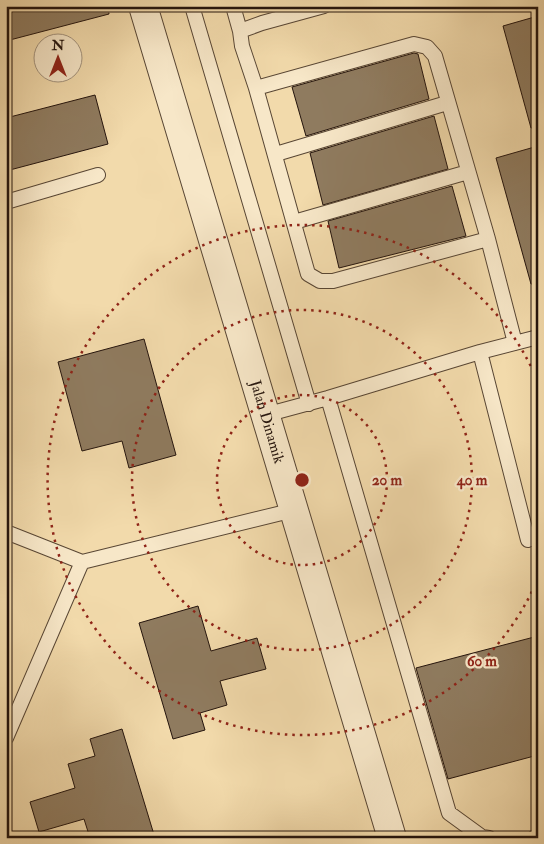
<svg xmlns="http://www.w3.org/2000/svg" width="544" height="844" font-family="'IM FELL Double Pica',serif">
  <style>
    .building { fill: #8f7b5f; stroke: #24140d }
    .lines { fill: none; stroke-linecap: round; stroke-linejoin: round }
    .service-casing { stroke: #584634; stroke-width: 16 }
    .minor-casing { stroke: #584634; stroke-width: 30 }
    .service { stroke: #f7e7c8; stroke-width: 14 }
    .minor { stroke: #f7e7c8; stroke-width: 28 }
    .ring { fill: none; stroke: #8f2418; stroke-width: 2.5; stroke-dasharray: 2.5 5 }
    .labels { text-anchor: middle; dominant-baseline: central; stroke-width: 4.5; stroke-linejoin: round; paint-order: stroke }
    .street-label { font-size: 15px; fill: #24140d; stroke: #f7e7c8 }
    .centre { fill: #8f2418; stroke: #f7e7c8; stroke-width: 2.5 }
    .ring-label { font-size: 15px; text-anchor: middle; font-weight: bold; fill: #8f2418; stroke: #f7e7c8; stroke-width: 4.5; stroke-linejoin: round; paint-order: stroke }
  </style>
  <rect width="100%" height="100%" fill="#f2daab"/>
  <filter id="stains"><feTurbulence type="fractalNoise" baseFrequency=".004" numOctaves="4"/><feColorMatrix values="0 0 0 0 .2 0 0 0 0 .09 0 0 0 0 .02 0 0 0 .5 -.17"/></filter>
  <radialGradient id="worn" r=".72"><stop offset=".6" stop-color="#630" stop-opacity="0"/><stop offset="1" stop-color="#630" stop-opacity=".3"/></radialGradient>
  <path class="building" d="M6,6H108L109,14L6,41Z
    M538,16V127L531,128L503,26Z
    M414,53L418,54L429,99L306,136L292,87Z
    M95,95L108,144L6,171V118Z
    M434,116L448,169L323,205L310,153Z
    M538,146V284H531L496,158Z
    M452,186L466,236L339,268L328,221Z
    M144,339L176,455L129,468L122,441L82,451L58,362Z
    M198,606L211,651L257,638L266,669L220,681L227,705L200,713L205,730L173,739L139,623Z
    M538,636V755L448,779L416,668Z
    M122,729L155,838H90L84,819L39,832L30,802L75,788L68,764L95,756L90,739Z"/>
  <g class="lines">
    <g class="service-casing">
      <path id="service" d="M192,6L309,404
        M233,6L240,31
        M256,88L242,46L240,31L262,23L324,6
        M276,154L447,103
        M6,202L98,175
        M294,222L468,172
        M488,239L333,281H320L308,274L256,88L414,44L427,47L435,56L488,239L515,343
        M480,352L528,540
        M328,398L449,813L482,837L489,838
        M265,415L328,398L480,352L538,337
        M6,532L82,562L294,510
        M6,738L82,562
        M534,838L538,837"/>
    </g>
    <g class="minor-casing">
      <g id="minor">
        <path id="s1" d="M143,6L392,838"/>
      </g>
    </g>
    <use href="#service" class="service"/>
    <use href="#minor" class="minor"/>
  </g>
  <g class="ring">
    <circle cx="302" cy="480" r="85"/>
    <circle cx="302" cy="480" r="170"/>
    <path d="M538 578A255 255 0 1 1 538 382"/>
  </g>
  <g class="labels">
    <g class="street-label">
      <text stroke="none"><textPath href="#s1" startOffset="434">Jalan Dinamik</textPath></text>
    </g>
  </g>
  <circle cx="302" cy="480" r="8" class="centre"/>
  <g class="ring-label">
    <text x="387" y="485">20 m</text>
    <text x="472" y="485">40 m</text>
    <text x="482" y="666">60 m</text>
  </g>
  <rect width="544" height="844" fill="none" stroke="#f2daab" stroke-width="25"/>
  <rect x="8" y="8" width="529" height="829" fill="none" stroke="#24140d" stroke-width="2.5"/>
  <rect x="12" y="12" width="519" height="819" fill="none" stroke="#24140d"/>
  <g transform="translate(58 58)"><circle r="24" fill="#f7e7c8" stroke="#a3937d"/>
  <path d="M0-4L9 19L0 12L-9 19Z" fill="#8f2418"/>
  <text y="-8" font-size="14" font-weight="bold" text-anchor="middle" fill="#24140d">N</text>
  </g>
  <rect width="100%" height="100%" filter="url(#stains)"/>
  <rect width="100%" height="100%" fill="url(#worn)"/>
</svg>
